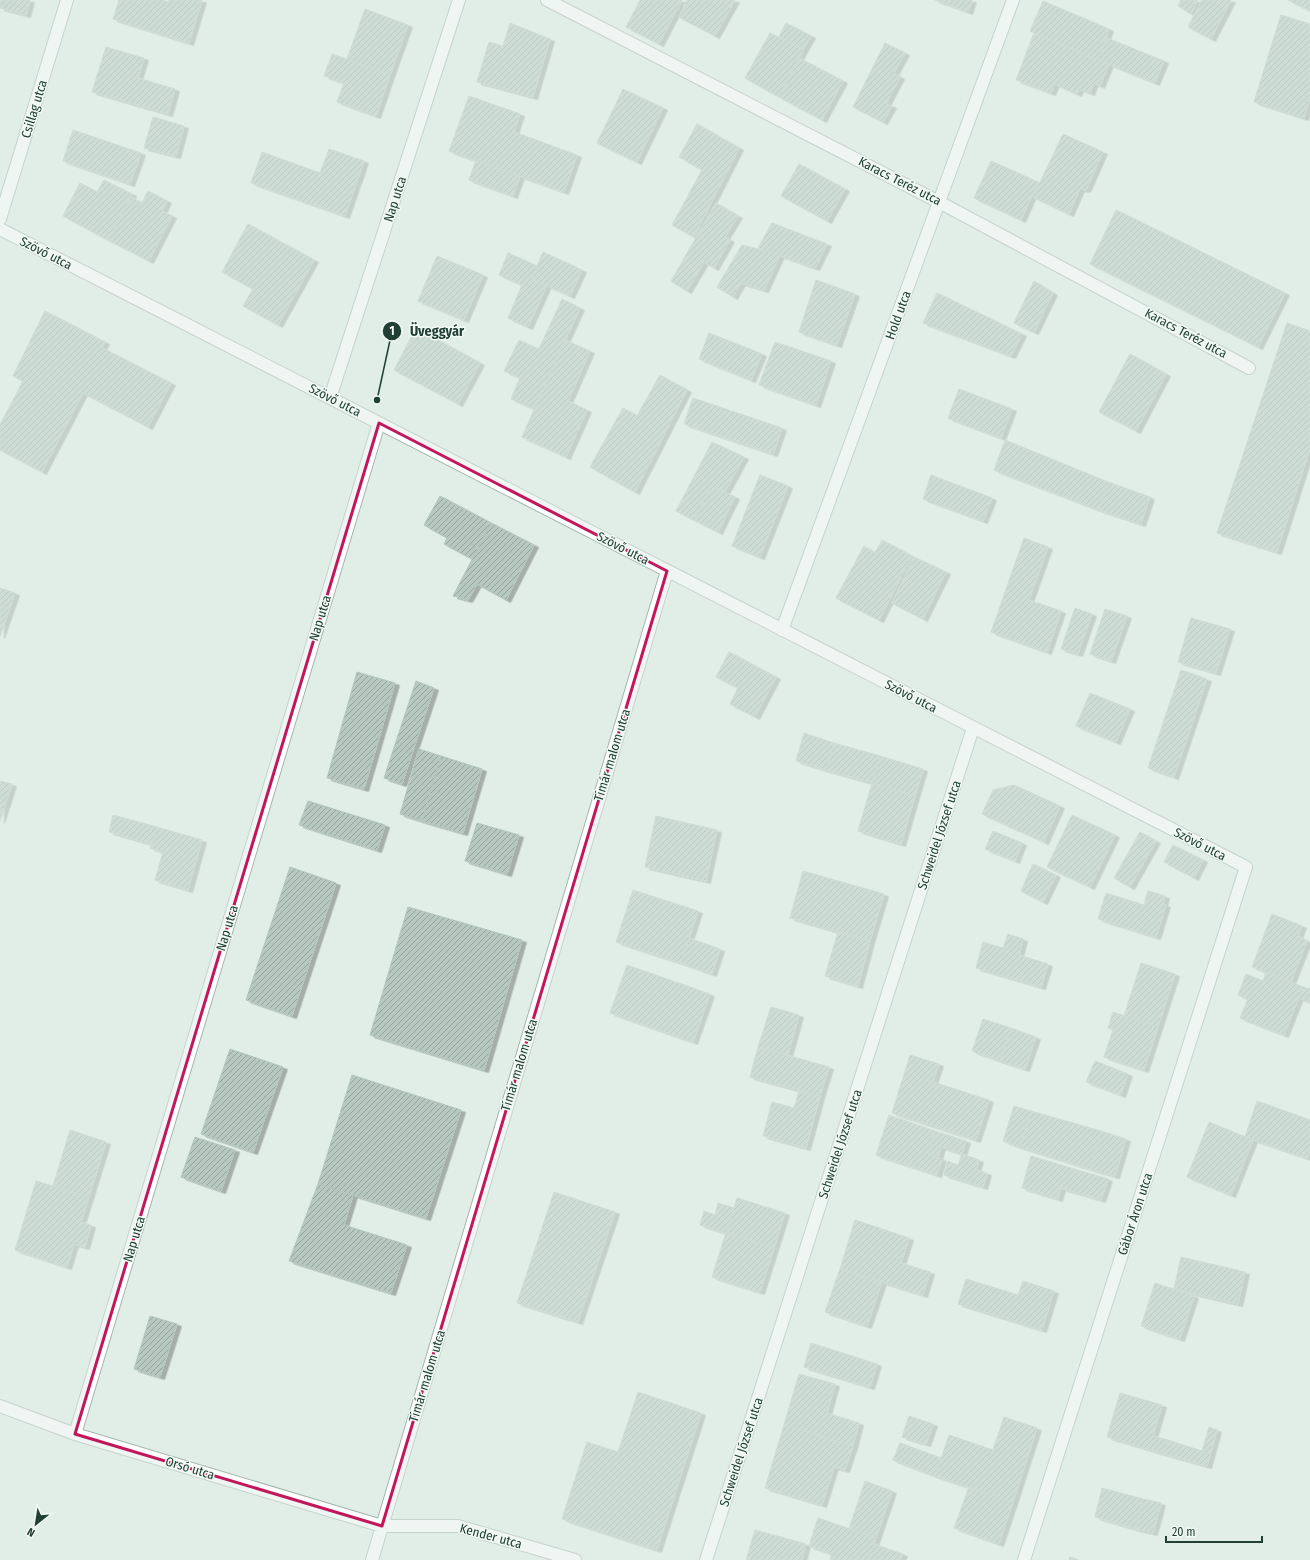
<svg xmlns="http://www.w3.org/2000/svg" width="1310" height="1560" font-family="'Fira Sans Condensed',sans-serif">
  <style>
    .building { fill: url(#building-hatch); stroke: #b3c7be; filter: url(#shadow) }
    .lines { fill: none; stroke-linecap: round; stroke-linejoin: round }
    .minor-casing { stroke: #a3b6ae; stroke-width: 14 }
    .minor { stroke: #fff; stroke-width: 12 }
    .marked { fill: none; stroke: #c2185b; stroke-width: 3; stroke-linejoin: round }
    .labels { text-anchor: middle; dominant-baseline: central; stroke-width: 3; stroke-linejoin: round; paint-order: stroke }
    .street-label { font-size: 13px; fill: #204035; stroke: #f2f9f5 }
    .leader { fill: none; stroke: #204035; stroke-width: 1.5 }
    .callout-dot { fill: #204035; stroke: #f2f9f5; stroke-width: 1.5 }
    .mark-label { font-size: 12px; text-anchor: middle; font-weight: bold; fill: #fff }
    .callout-label { font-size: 14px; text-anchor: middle; font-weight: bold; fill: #204035; stroke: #f2f9f5; stroke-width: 3; stroke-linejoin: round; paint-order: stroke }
  </style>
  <defs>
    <pattern id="building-hatch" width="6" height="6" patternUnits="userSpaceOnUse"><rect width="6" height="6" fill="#b6c8c0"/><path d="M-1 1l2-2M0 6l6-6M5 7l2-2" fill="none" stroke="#94a49d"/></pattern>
    <filter id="shadow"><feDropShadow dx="4.5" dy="2.5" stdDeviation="0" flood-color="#0004"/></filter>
  </defs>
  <rect width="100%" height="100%" fill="#e1ede7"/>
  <path class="building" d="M0,0H30L26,15L0,8Z
    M119,0H162L168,2L169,0H202L189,43L113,19Z
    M640,0H682L659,44L626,27Z
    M687,0H735L715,36L679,17Z
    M935,0H972L968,12Z
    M1181,0H1198L1191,14L1178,6Z
    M1202,0H1231L1211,39L1188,27Z
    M1288,0H1310V11Z
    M1043,1L1109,29L1098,60L1030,31Z
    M365,9L408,25L390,75L347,59Z
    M1281,15L1310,24V97L1304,118L1254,102Z
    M510,23L550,39L533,97L477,82L489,42L503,46Z
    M786,23L811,36L803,50L779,37Z
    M770,33L803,50L779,97L745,78Z
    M1034,33L1109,64L1100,86L1094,83L1090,93L1079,89L1077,94L1055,84L1051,93L1016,80Z
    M1107,38L1164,61L1155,83L1098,60Z
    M885,43L905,53L894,73L900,77L886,104L892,106L883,122L853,107Z
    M106,47L144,58L138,78L175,89L168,114L92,92Z
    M332,54L390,75L376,116L337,102L344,83L324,76Z
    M799,58L843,81L822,120L779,97Z
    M623,89L663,108L637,162L597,143Z
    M469,96L520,114L514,132L577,155L564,192L449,151Z
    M153,117L184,126L176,156L144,148Z
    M697,124L739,148L694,237L672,225L702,170L679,157Z
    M73,130L141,153L130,184L63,161Z
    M1063,134L1103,152L1086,190L1080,189L1069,214L1033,197Z
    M329,149L364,161L345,216L251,183L262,152L320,173Z
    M476,160L520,176L513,196L469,180Z
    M991,161L1038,182L1021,220L974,198Z
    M799,164L845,189L827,221L781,196Z
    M104,180L132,194L108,240L63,216L80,183L97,192Z
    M148,191L167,201L162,211L172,216L149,261L108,240L131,197L142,203Z
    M716,203L738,216L725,237L730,240L714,268L704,262L687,291L671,281Z
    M1116,210L1285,293L1258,347L1090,264Z
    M772,223L827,244L815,268L758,248Z
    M248,224L314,260L278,325L243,306L253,289L222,272Z
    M742,245L780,255L764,290L741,283L733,297L717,287Z
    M543,252L582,270L570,296L532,279Z
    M508,253L537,266L532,279L547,285L528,327L508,318L522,285L499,275Z
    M437,256L483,275L464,320L418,301Z
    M816,280L855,294L837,345L799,332Z
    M1034,281L1053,293L1034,332L1014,323Z
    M937,293L1022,334L1011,356L923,323Z
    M562,299L580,308L534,409L511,399L520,378L504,371L519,340L539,349Z
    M45,311L105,342L102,348L171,383L148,427L83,393L42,472L0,450V425L23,381L13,376Z
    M1287,323L1310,331V448L1277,552L1217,533Z
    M416,328L480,363L458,404L394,370Z
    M709,333L762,354L751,380L699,359Z
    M565,340L590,351L568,401L587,410L566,457L522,437Z
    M775,342L831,361L816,405L759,385Z
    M1130,354L1166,374L1136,431L1099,412Z
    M660,375L687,390L635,492L590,467L623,408L637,416Z
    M959,389L1012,409L1001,438L948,418Z
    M693,398L782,428L773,454L684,424Z
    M1005,440L1108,482L1099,510L994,470Z
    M712,442L744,457L725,492L711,486L694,520L676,511Z
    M760,475L788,486L760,557L732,546Z
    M931,475L992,498L983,521L923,499Z
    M1108,482L1150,497L1141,524L1099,510Z
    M711,486L735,497L718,532L694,520Z
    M440,496L491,523L472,559L444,544L447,538L424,525Z
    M491,523L534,545L506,600L477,584L468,600L453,596Z
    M1024,538L1048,547L1029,600L1061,611L1047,652L991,632Z
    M882,540L912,556L879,620L836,598L864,546L875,553Z
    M914,557L946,572L923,619L892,603Z
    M0,588L15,593L0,636Z
    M1075,608L1092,614L1078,654L1061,649Z
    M1105,609L1127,616L1111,661L1090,654Z
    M1191,618L1230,629L1216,673L1178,662Z
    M729,652L776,677L755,717L730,704L738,688L716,677Z
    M1181,670L1207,679L1174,777L1148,768Z
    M357,672L395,683L364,789L327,778Z
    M416,681L434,688L402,784L384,778Z
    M1090,693L1130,709L1116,742L1076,726Z
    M804,733L834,743L826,770L796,761Z
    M834,743L880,756L872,783L826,770Z
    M419,749L441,756L422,821L400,814Z
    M441,756L482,769L463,833L422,821Z
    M880,756L923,769L915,796L872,783Z
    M0,781L12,784L0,821Z
    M872,783L915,796L901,844L858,831Z
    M1014,785L1060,806L1044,842L982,814L993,790Z
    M308,801L385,825L377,850L299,825Z
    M113,815L157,827L152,844L109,832Z
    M1072,815L1115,835L1090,887L1047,867Z
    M656,816L717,830L706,881L645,867Z
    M477,823L519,835L507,874L465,861Z
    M157,827L202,840L188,890L155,880L163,852L150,848Z
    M993,831L1022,843L1015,861L985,849Z
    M1140,832L1156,841L1130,887L1114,878Z
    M1173,845L1203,860L1194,878L1164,862Z
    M1033,864L1056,875L1043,902L1021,891Z
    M290,867L336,883L292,1016L246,1000Z
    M803,871L884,894L870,941L790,918Z
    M633,890L698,911L681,963L616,942Z
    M1148,891L1165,896L1163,904L1166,905L1156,937L1098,919L1106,893L1144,905Z
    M408,907L522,940L484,1070L370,1035Z
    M1272,914L1302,926L1298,936L1307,941L1291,982L1252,967Z
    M838,932L870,941L858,986L825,976Z
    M1008,934L1023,939L1019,955L1048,964L1041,987L976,968L983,942L1003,948Z
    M689,938L720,949L712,974L681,963Z
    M1141,963L1175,974L1158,1027L1124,1016Z
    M627,965L710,994L693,1042L610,1013Z
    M1266,972L1303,987L1284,1035L1240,1018L1248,999L1238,995L1246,974L1263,981Z
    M1303,987L1310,989V1002L1299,998Z
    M771,1007L799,1015L788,1055L758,1047Z
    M1113,1012L1158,1027L1144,1070L1104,1057L1113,1030L1108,1028Z
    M983,1019L1011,1028L1000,1061L972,1051Z
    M1011,1028L1036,1037L1025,1069L1000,1061Z
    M758,1047L829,1067L820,1096L750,1077Z
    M230,1049L283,1067L253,1152L201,1134Z
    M910,1055L939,1064L933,1082L989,1100L976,1140L892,1113Z
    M1095,1061L1128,1074L1121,1095L1086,1082Z
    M352,1075L461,1110L426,1218L318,1184Z
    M799,1091L820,1096L806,1148L763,1136L772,1102L794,1108Z
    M1257,1101L1310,1120V1149L1307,1158L1245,1137Z
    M1014,1106L1031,1111L1020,1147L1003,1141Z
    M1031,1111L1101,1131L1090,1169L1020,1147Z
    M889,1115L935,1131L928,1154L942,1159L937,1175L876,1155Z
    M1209,1122L1253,1140L1231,1195L1187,1177Z
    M70,1130L106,1142L89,1197L53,1186Z
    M935,1131L966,1141L962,1154L941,1147L938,1158L928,1154Z
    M1101,1131L1126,1139L1115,1176L1090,1169Z
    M195,1137L235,1150L221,1191L181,1177Z
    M962,1154L979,1160L976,1170L987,1173L983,1187L944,1175L948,1161L958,1165Z
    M1031,1156L1108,1179L1101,1200L1061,1188L1058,1199L1022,1188Z
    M36,1181L89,1197L81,1222L91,1225L85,1247L74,1244L67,1267L15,1250Z
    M318,1184L353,1195L344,1225L407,1245L391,1293L289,1261Z
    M554,1192L615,1212L578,1322L517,1303Z
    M737,1198L785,1213L774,1248L726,1233Z
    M718,1203L734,1208L726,1233L700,1225L704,1211L715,1215Z
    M855,1220L909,1238L901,1263L930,1272L923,1295L840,1269Z
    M726,1233L774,1248L760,1292L712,1277Z
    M1181,1257L1245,1272L1238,1304L1174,1289Z
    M840,1269L882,1282L867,1326L825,1312Z
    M966,1279L1018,1295L1023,1281L1054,1291L1042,1330L958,1304Z
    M1155,1283L1194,1296L1180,1339L1141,1326Z
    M150,1316L177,1324L160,1377L134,1369Z
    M811,1343L877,1364L870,1387L804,1367Z
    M799,1374L835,1384L827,1413L859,1423L853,1446L784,1425Z
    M638,1392L701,1413L657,1550L562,1519L587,1442L618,1452Z
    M1120,1393L1162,1405L1153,1436L1168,1440L1164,1454L1107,1437Z
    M909,1416L933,1424L926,1444L902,1437Z
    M1004,1417L1037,1428L1013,1502L935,1476L949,1435L993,1450Z
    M784,1425L853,1446L845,1470L834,1467L822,1505L765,1488Z
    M1209,1427L1217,1430L1207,1466L1164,1454L1168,1440L1202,1451Z
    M900,1443L941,1458L935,1476L893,1460Z
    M865,1481L892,1491L876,1538L849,1529Z
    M969,1487L1013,1502L999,1544L954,1528Z
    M1102,1488L1143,1499L1136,1529L1095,1517Z
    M1143,1499L1161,1503L1153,1533L1136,1529Z
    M818,1518L876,1538L868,1560H830L832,1554L809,1546Z
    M755,1530L806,1544L802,1560H746Z
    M874,1544L903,1554L900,1560H868Z
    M1070,1557L1079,1560H1069Z"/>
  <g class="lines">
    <g class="minor-casing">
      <path id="minor" d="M547,0L939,202L1249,368
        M0,219L67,0
        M0,229L1246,867L1024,1560
        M330,398L459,0
        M782,630L1013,0
        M0,1406L75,1434L382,1526H458L575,1560
        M75,1434L379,423
        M372,1560L667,571
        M706,1560L973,728"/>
    </g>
    <use href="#minor" class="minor"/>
  </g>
  <path d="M0 0H1310V1560H0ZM379,423L667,571L382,1526L75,1434Z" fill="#e1ede7" fill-opacity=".55" fill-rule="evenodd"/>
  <path class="marked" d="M379,423L667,571L382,1526L75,1434Z"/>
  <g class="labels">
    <g class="street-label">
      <text transform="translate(34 109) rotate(-73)">Csillag utca</text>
      <text transform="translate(900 181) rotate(27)">Karacs Teréz utca</text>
      <text transform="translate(395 199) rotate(-72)">Nap utca</text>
      <text transform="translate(46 253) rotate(27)">Szövő utca</text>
      <text transform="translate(898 315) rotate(-70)">Hold utca</text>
      <text transform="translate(1186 333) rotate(28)">Karacs Teréz utca</text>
      <text transform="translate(335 400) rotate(27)">Szövő utca</text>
      <text transform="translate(623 548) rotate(27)">Szövő utca</text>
      <text transform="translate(320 618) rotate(-73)">Nap utca</text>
      <text transform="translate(911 696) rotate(27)">Szövő utca</text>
      <text transform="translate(612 755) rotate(-73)">Tímár malom utca</text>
      <text transform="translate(939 835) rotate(-72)">Schweidel József utca</text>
      <text transform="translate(1200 844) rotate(27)">Szövő utca</text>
      <text transform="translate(227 928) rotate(-73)">Nap utca</text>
      <text transform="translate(519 1065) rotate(-73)">Tímár malom utca</text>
      <text transform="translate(840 1144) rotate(-72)">Schweidel József utca</text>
      <text transform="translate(1135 1214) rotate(-72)">Gábor Áron utca</text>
      <text transform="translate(134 1239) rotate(-73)">Nap utca</text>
      <text transform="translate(427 1376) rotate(-73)">Tímár malom utca</text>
      <text transform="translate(741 1452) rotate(-72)">Schweidel József utca</text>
      <text transform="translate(190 1468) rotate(17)">Orsó utca</text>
      <text transform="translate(491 1536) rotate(15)">Kender utca</text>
    </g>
  </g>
  <path class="leader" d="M377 400L392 331"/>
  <g class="callout-dot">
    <circle cx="377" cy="400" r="4"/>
    <circle cx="392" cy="331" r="10"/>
  </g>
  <g class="mark-label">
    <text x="392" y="335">1</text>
  </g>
  <g class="callout-label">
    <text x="437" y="336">Üveggyár</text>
  </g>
  <g transform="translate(36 1524) rotate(210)" stroke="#f2f9f5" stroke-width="3" paint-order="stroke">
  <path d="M0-3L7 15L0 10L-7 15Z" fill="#204035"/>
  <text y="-6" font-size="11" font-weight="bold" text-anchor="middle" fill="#204035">N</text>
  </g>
  <path d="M1166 1536v6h96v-6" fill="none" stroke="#204035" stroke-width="2"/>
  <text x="1172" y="1536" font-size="12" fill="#204035" stroke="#f2f9f5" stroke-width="3" paint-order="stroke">20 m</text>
</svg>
